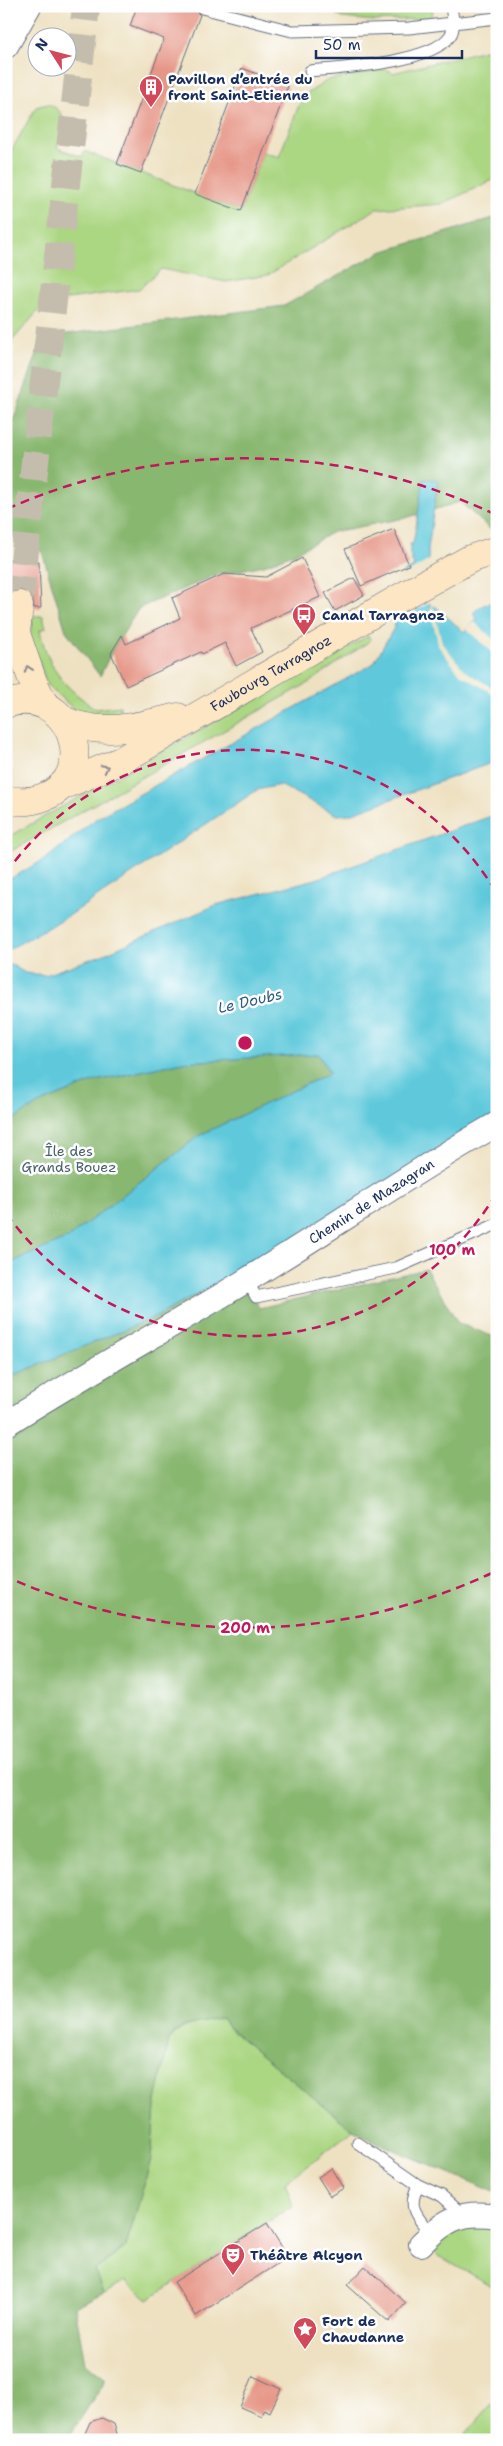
<svg xmlns="http://www.w3.org/2000/svg" width="503" height="2446" font-family="'Shantell Sans',sans-serif">
  <style>
    .green { fill: #abd682; stroke: #638270 }
    .forest { fill: #88b770; stroke: #527367 }
    .water { fill: #5fc9db; stroke: #3d7c9c }
    .pier { fill: #eee1c1 }
    .building { fill: #e69687 }
    .lines { fill: none; stroke-linecap: round; stroke-linejoin: round }
    .secondary-tunnel { stroke: #c4bdad; stroke-width: 28; stroke-dasharray: 28 14; stroke-linecap: butt }
    .service-casing { stroke: #656d81; stroke-width: 13 }
    .minor-casing { stroke: #656d81; stroke-width: 26 }
    .secondary-casing { stroke: #656d81; stroke-width: 29 }
    .service { stroke: #fff; stroke-width: 11 }
    .minor { stroke: #fff; stroke-width: 24 }
    .secondary { stroke: #fce6c4; stroke-width: 28 }
    .oneway { stroke: #8c8a91 }
    .ring { fill: none; stroke: #c2185b; stroke-width: 2.5; stroke-dasharray: 9 6 }
    .labels { text-anchor: middle; dominant-baseline: central; stroke-width: 5; stroke-linejoin: round; paint-order: stroke }
    .poi-label { font-size: 14px; font-weight: bold; fill: #1b2f5e; stroke: #fff; text-anchor: start }
    .street-label { font-size: 14px; fill: #1b2f5e; stroke: #fff }
    .park-label { font-size: 14px; fill: #466169; stroke: #fff }
    .water-label { font-size: 15px; font-style: italic; fill: #2f5d84; stroke: #fff }
    .centre { fill: #c2185b; stroke: #fff; stroke-width: 2.5 }
    .ring-label { font-size: 15px; text-anchor: middle; font-weight: bold; fill: #c2185b; stroke: #fff; stroke-width: 5; stroke-linejoin: round; paint-order: stroke }
  </style>
  <rect width="100%" height="100%" fill="#fff"/>
  <filter id="ink" filterUnits="userSpaceOnUse"><feTurbulence type="fractalNoise" baseFrequency=".02" numOctaves="2"/><feDisplacementMap in="SourceGraphic" scale="10" xChannelSelector="R" yChannelSelector="G"/><feConvolveMatrix kernelMatrix="1 2 1 2 8 2 1 2 1" color-interpolation-filters="sRGB"/></filter>
  <filter id="wash" filterUnits="userSpaceOnUse"><feTurbulence type="fractalNoise" baseFrequency=".0096" numOctaves="4" result="noise"/><feDisplacementMap in="SourceGraphic" scale="20" xChannelSelector="R" yChannelSelector="G"/><feGaussianBlur stdDeviation="1.12" result="paint"/><feColorMatrix in="noise" values="0 0 0 0 0 0 0 0 0 0 0 0 0 0 0 0 0 1.4 0 .05"/><feComposite in="paint" operator="in"/></filter>
  <g filter="url(#wash)">
    <rect width="100%" height="100%" fill="#eee1c1"/>
    <path class="green" d="M324,6H433L432,18L375,21L342,18Z
      M497,47V178L442,204L376,209L268,275L226,282L161,269L139,289L46,302L11,342L6,337V160L36,107L48,104C72,114 62,127 57,148L83,157L84,151L241,211L263,152L279,157L302,97L328,80L386,69L393,73Z
      M32,616H43L46,628L40,630C48,669 64,687 96,709L120,706V713L92,716L78,713L48,686L30,638Z
      M368,636L371,640L310,682L6,854V838Z
      M222,2018L230,2029L353,2130L285,2183L293,2206L148,2299L126,2281L104,2292L95,2270L126,2247L151,2160L155,2106L169,2040C182,2023 202,2022 222,2018Z
      M470,2227H497V2289L438,2256L431,2249L452,2234Z
      M497,2398V2440H460Z"/>
    <path class="forest" d="M497,217V529H490L460,502L405,518L333,532L295,553L264,565L216,575L139,608L111,653L100,676L66,631L42,552L6,531V427L12,425L43,337L284,306L381,252Z
      M318,1054L330,1073L200,1135L68,1238L6,1265V1124L38,1104L92,1082L183,1062Z
      M426,1269L458,1323L497,1338V2193L383,2145L353,2130L230,2029L222,2018L185,2026L176,2031L169,2040L155,2106L151,2160L126,2247L95,2270L104,2292L75,2307L85,2363L106,2379L67,2440H6V1378L156,1317L240,1270L259,1308Z"/>
    <path class="water" d="M424,479L438,480L428,549L430,608L435,606L464,632L477,618L473,614C478,605 487,604 497,601V761L350,814L337,815L280,785L257,790L70,915L6,951V881L47,858L97,818L373,664L394,628L404,572L414,567L410,554V544H413Z
      M497,814V1114L240,1270L156,1317L6,1378V1265L68,1238L200,1135L330,1073L318,1054L183,1062L92,1082L38,1104L6,1124V965H12L25,973L45,975L102,955L216,905L316,879Z"/>
    <path class="pier" d="M430,560L431,602L393,623L402,576Z
      M433,607L442,643L464,670L497,691V696L460,674L439,647L430,608Z
      M474,622L497,642V656L466,629Z"/>
    <g id="blocks">
      <path class="building" d="M137,6H195V10L200,15L141,173L117,164L164,39L130,26Z
        M242,68L288,86L241,211L195,194Z
        M394,529L409,565L361,586L345,549Z
        M302,558L320,597L251,628L262,652L236,666L225,643L202,654L201,652L126,686L111,653L122,635L126,644L180,618L172,598L224,574L266,577Z
        M6,559L39,562L41,608H34L33,598L28,592L21,590L13,591L6,596Z
        M354,578L364,595L335,611L325,593Z
        M332,2168L344,2188L330,2196L318,2177Z
        M267,2223L288,2257L196,2316L174,2282Z
        M365,2266L406,2303L389,2322L347,2285Z
        M253,2376L281,2389L270,2412L264,2409L261,2416L240,2407Z
        M102,2418L114,2424L119,2440H82L90,2422Z"/>
    </g>
  </g>
  <g filter="url(#ink)">
    <use href="#blocks" fill-opacity="0" stroke="#656d81" stroke-width="1"/>
    <g class="lines">
      <path class="secondary-tunnel" d="M19,605L86,6"/>
      <g class="service-casing">
        <path id="service" d="M202,8L292,31L409,28L497,18
          M310,71C342,68 431,63 450,36C456,28 452,16 451,6
          M247,1280L256,1297L396,1268L497,1224
          M358,2143L418,2185L442,2196L462,2214
          M418,2185C407,2209 416,2215 431,2234"/>
      </g>
      <g class="minor-casing">
        <g id="minor">
          <path d="M6,46L29,6"/>
          <path id="s1" d="M6,1424C85,1374 167,1329 247,1280C330,1229 411,1173 497,1124"/>
          <path d="M421,2244C445,2220 461,2210 497,2216"/>
        </g>
      </g>
      <g class="secondary-casing">
        <g id="secondary">
          <path d="M16,633L33,682L44,704"/>
          <path d="M11,649L16,633L19,605"/>
          <path d="M6,704C70,683 102,775 44,797C31,802 19,803 6,799"/>
          <path d="M65,721C105,737 138,726 178,717"/>
          <path id="s2" d="M60,787L120,761L396,600L470,559L497,550"/>
        </g>
      </g>
      <use href="#service" class="service"/>
      <use href="#minor" class="minor"/>
      <use href="#secondary" class="secondary"/>
    </g>
    <defs><path id="oneway-chevron" d="M-2-3.5L2.5 0L-2 3.5" fill="none" stroke-width="1.6" stroke-linecap="round" stroke-linejoin="round" transform="scale(1.25)"/></defs>
    <g class="oneway">
      <use href="#oneway-chevron" transform="translate(28 669) rotate(-109)"/>
      <use href="#oneway-chevron" transform="translate(105 768) rotate(-27)"/>
    </g>
  </g>
  <g class="ring">
    <path d="M496 1194A293 293 0 0 1 6 1213M6 873A293 293 0 0 1 496 892"/>
    <path d="M492 1573A585 585 0 0 1 7 1577M7 509A585 585 0 0 1 492 513"/>
  </g>
  <defs>
    <g id="building-pin" transform="scale(1.25)"><path d="M0 17L-7.5 6A9.5 9.5 0 1 1 7.5 6Z" fill="#d1495b" stroke="#fff"/><path d="M-4-6H4V6H1V3H-1V6H-4ZM-2.5-4.3h1.7v1.8h-1.7ZM.8-4.3h1.7v1.8H.8ZM-2.5-1h1.7V.8h-1.7ZM.8-1h1.7V.8H.8Z" fill="#fff"/></g>
    <g id="bus-pin" transform="scale(1.25)"><path d="M0 17L-7.5 6A9.5 9.5 0 1 1 7.5 6Z" fill="#d1495b" stroke="#fff"/><path d="M-5-6H5V4H4V6H2V4H-2V6H-4V4H-5ZM-3.5-4V0h7V-4ZM-3.5 1.2v1.5H-2V1.2ZM2 1.2v1.5H3.5V1.2Z" fill="#fff"/></g>
    <g id="theatre-pin" transform="scale(1.25)"><path d="M0 17L-7.5 6A9.5 9.5 0 1 1 7.5 6Z" fill="#d1495b" stroke="#fff"/><path d="M-5-5.5Q0-4 5-5.5V0Q5 5 0 6Q-5 5-5 0ZM-3.3-2.5H-1v1.5H-3.3ZM1-2.5H3.3v1.5H1ZM-2.8 1Q0 5.5 2.8 1Z" fill="#fff"/></g>
    <g id="sight-pin" transform="scale(1.25)"><path d="M0 17L-7.5 6A9.5 9.5 0 1 1 7.5 6Z" fill="#d1495b" stroke="#fff"/><path d="M0-6L1.8-2.2L6-1.7L2.9 1.2L3.7 5.4L0 3.3L-3.7 5.4L-2.9 1.2L-6-1.7L-1.8-2.2Z" fill="#fff"/></g>
  </defs>
  <g fill-rule="evenodd">
    <use href="#building-pin" x="151" y="87"/>
    <use href="#bus-pin" x="304" y="615"/>
    <use href="#theatre-pin" x="233" y="2255"/>
    <use href="#sight-pin" x="305" y="2329"/>
  </g>
  <g class="labels">
    <g class="poi-label">
      <text x="168" y="79">Pavillon d’entrée du<tspan x="168" dy="16">front Saint-Etienne</tspan></text>
      <text x="322" y="615">Canal Tarragnoz</text>
      <text x="250" y="2255">Théâtre Alcyon</text>
      <text x="322" y="2321">Fort de<tspan x="322" dy="16">Chaudanne</tspan></text>
    </g>
    <g class="street-label">
      <text stroke="none"><textPath href="#s2" startOffset="240">Faubourg Tarragnoz</textPath></text>
      <text stroke="none"><textPath href="#s1" startOffset="428">Chemin de Mazagran</textPath></text>
    </g>
    <g class="park-label">
      <text x="69" y="1151">Île des<tspan x="69" dy="16">Grands Bouez</tspan></text>
    </g>
    <g class="water-label">
      <text transform="translate(250 1001) rotate(-13)">Le Doubs</text>
    </g>
  </g>
  <circle cx="245" cy="1043" r="8" class="centre"/>
  <g class="ring-label">
    <text x="452" y="1255">100 m</text>
    <text x="245" y="1633">200 m</text>
  </g>
  <rect width="503" height="2446" fill="none" stroke="#fff" stroke-width="25"/>
  <g transform="translate(52 52) rotate(306)"><circle r="24" fill="#ffffff" stroke="#a4acbf"/>
  <path d="M0-4L9 19L0 12L-9 19Z" fill="#d1495b"/>
  <text y="-8" font-size="14" font-weight="bold" text-anchor="middle" fill="#1b2f5e">N</text>
  </g>
  <path d="M316 50v8h146v-8" fill="none" stroke="#1b2f5e" stroke-width="2.5"/>
  <text x="323" y="50" font-size="15" fill="#1b2f5e" stroke="#ffffff" stroke-width="4" paint-order="stroke">50 m</text>
</svg>
